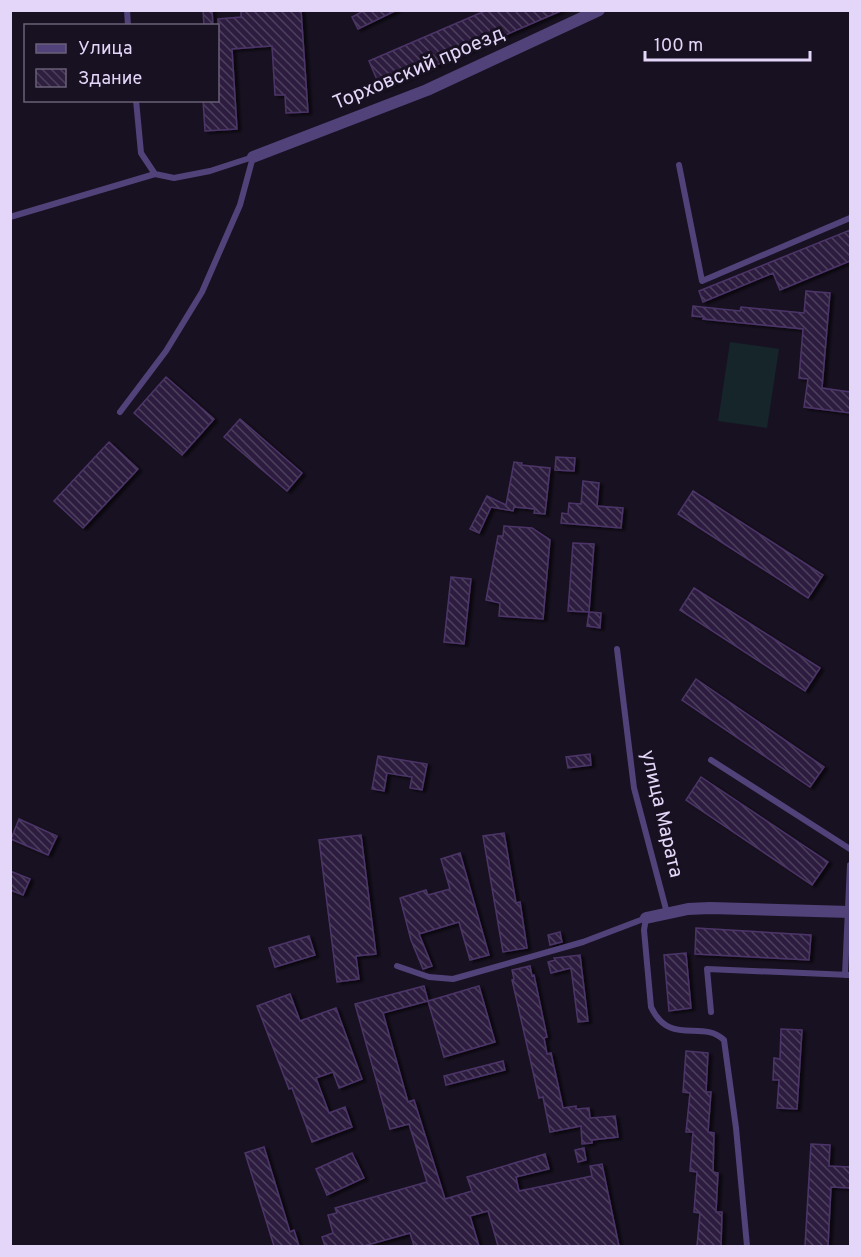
<svg xmlns="http://www.w3.org/2000/svg" width="861" height="1257" font-family="Overpass,sans-serif">
  <style>
    .pitch { fill: #15252a }
    .building { fill: url(#building-back-hatch); stroke: #4c3568; stroke-width: 1.5; filter: url(#shadow) }
    .lines { fill: none; stroke-linecap: round; stroke-linejoin: round }
    .service { stroke: #52427a; stroke-width: 6 }
    .minor { stroke: #52427a; stroke-width: 12 }
    .labels { text-anchor: middle; dominant-baseline: central; stroke-width: 6; stroke-linejoin: round; paint-order: stroke }
    .street-label { font-size: 20px; fill: #e3d6f9; stroke: #181121 }
  </style>
  <defs>
    <pattern id="building-back-hatch" width="6" height="6" patternUnits="userSpaceOnUse" patternTransform="scale(1.5)"><rect width="6" height="6" fill="#2e1f3f"/><path d="M-1 5l2 2M0 0l6 6M5-1l2 2" fill="none" stroke="#4c3f5c"/></pattern>
    <filter id="shadow"><feDropShadow dx="3.5" dy="2" stdDeviation="1.5" flood-color="#0009"/></filter>
  </defs>
  <rect width="100%" height="100%" fill="#181121"/>
  <path class="pitch" d="M730,342L779,349L767,428L718,421Z"/>
  <path class="building" d="M203,10H212L213,26H204Z
    M241,10H301L308,112L286,113L285,95H275L272,46L232,49L237,129L205,131L203,100H218V19L241,17Z
    M365,10H397L358,29L352,17Z
    M487,10H563L381,89L369,61Z
    M850,230V261L780,290L773,273L703,302L699,291Z
    M806,291L830,293L822,388L850,392V413L804,407L808,379L799,378L803,329L703,319L704,317L692,316L693,306L740,311L741,307L804,313Z
    M166,377L214,419L182,455L134,413Z
    M240,419L302,473L287,491L224,437Z
    M109,442L138,469L83,528L54,501Z
    M556,457L575,458L574,471L555,470Z
    M514,462L522,463L521,465L550,468L545,514L534,513L535,509L514,507L513,511L491,507L479,533L470,529L487,496L506,505Z
    M583,481L599,483L597,506L623,508L621,528L561,523L562,513L568,514L569,503L581,504Z
    M693,491L823,575L808,598L678,514Z
    M504,526L532,528L550,540L543,619L499,616L500,603L486,600L498,536H503Z
    M573,543L594,544L589,612L568,611Z
    M451,577L471,579L464,644L444,642Z
    M694,588L820,668L805,691L680,610Z
    M589,612L601,613L600,628L587,626Z
    M696,679L824,767L810,787L682,700Z
    M590,754L591,765L568,768L566,757Z
    M378,756L427,764L422,790L410,788L412,777L387,773L384,791L372,789Z
    M701,777L828,862L812,885L686,800Z
    M19,819L57,836L48,855L11,839Z
    M504,833L516,903L520,902L527,948L503,952L483,836Z
    M361,835L376,954L356,956L359,979L337,982L319,840Z
    M460,853L489,955L470,960L459,922L419,934L432,966L423,969L411,940L400,898L426,890L428,895L450,889L441,859Z
    M10,871L30,879L23,895L10,890Z
    M696,928L811,935L809,960L695,954Z
    M560,932L562,942L550,945L548,935Z
    M309,936L315,955L275,967L269,948Z
    M686,953L691,1008L669,1011L664,955Z
    M580,955L588,1021L578,1022L571,968L551,973L548,962L555,960L554,958Z
    M530,966L532,976L534,975L547,1037L544,1038L547,1054L551,1053L563,1108L576,1106V1109L589,1108L590,1118L615,1116L618,1137L592,1140V1143L582,1144L581,1126L550,1132L543,1097L539,1098L512,980L514,979L512,970Z
    M424,986L428,1001L383,1013L408,1102L414,1100L445,1199L472,1191L467,1177L545,1154L549,1169L516,1177L519,1191L592,1176L590,1166L602,1164L619,1246H498L488,1211L470,1216L479,1246H414L410,1233L364,1246H325L322,1237L333,1233L328,1215L337,1213L335,1208L427,1182L409,1124L390,1129L355,1004Z
    M479,986L495,1042L444,1057L428,1001Z
    M290,994L300,1021L336,1008L362,1079L339,1088L333,1072L316,1078L329,1113L345,1107L352,1127L312,1142L292,1088L289,1089L257,1006Z
    M781,1029L802,1030L797,1109L777,1108L779,1080H773L774,1058L780,1059Z
    M686,1051L708,1053L706,1092H711L708,1132L714,1133L713,1172L718,1173L716,1212H722L721,1246H697L700,1213L694,1212L697,1172L690,1171L693,1132H686L690,1093L683,1092Z
    M503,1061L505,1070L446,1085L444,1076Z
    M811,1144L830,1145L829,1166L850,1167V1188L831,1187L828,1246H805Z
    M264,1147L290,1232L294,1230L299,1246H274L245,1153Z
    M584,1148L586,1160L578,1162L575,1150Z
    M352,1153L364,1178L327,1195L316,1169Z"/>
  <g class="lines">
    <path class="service" d="M127,10L128,26
      M136,100L141,153L155,174L174,178L210,171L253,157
      M679,165L702,281L850,218
      M10,217L155,174
      M120,412L166,351L202,292L240,205L253,157
      M617,649L634,788L667,913
      M711,760L850,849
      M397,966L429,977L453,979L583,942L646,918L644,930L651,1007C670,1047 702,1019 724,1040L736,1128L747,1246
      M845,975L850,865
      M711,1012L707,969L850,975"/>
    <path class="minor" d="M253,157L427,90L599,10
      M646,918L688,909L710,908L850,912"/>
  </g>
  <g class="labels">
    <g class="street-label">
      <text transform="translate(419 69) rotate(-23)">Торховский проезд</text>
      <text transform="translate(661 814) rotate(77)">улица Марата</text>
    </g>
  </g>
  <rect width="861" height="1257" fill="none" stroke="#e3d6f9" stroke-width="24"/>
  <rect x="24" y="24" width="195" height="78" fill="#181121" stroke="#696077" stroke-width="1.5"/>
  <rect x="36" y="44" width="30" height="9" fill="#52427a" stroke="#696077" stroke-width="1.5"/>
  <text x="78" y="54" font-size="18" fill="#e3d6f9">Улица</text>
  <rect x="36" y="69" width="30" height="18" fill="url(#building-back-hatch)" stroke="#696077" stroke-width="1.5"/>
  <text x="78" y="84" font-size="18" fill="#e3d6f9">Здание</text>
  <path d="M645 51v9h165v-9" fill="none" stroke="#e3d6f9" stroke-width="3"/>
  <text x="654" y="51" font-size="18" fill="#e3d6f9" stroke="#181121" stroke-width="4.5" paint-order="stroke">100 m</text>
</svg>
